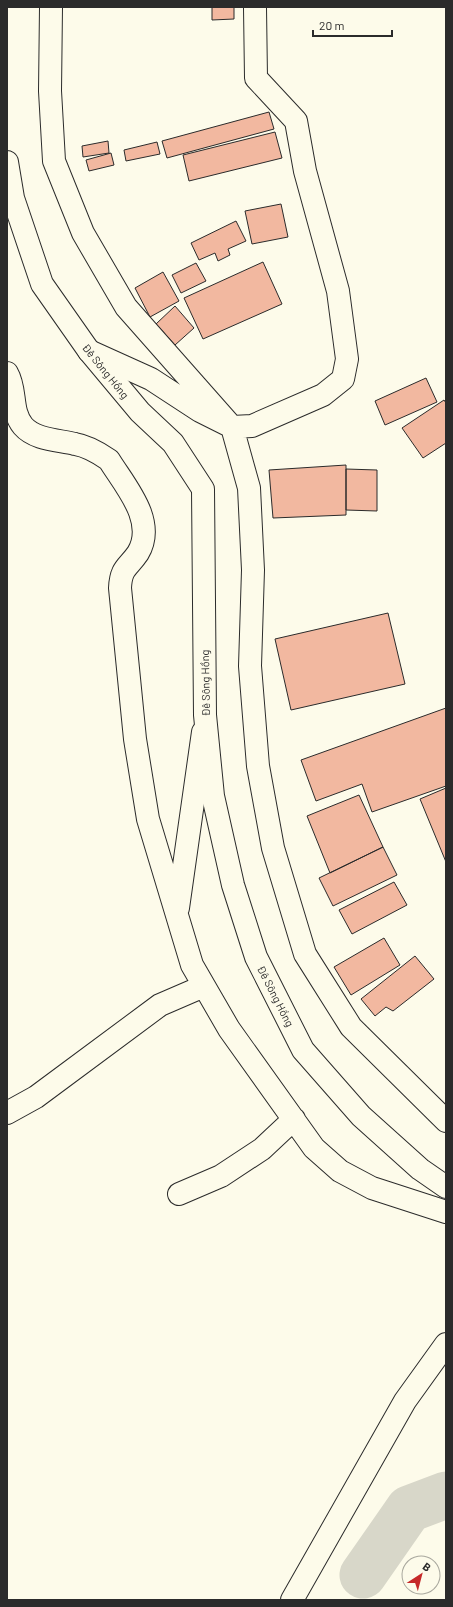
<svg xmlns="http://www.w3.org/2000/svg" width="453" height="1607" font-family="Barlow,sans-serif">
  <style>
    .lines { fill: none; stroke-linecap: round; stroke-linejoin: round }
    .river { stroke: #d8d7c9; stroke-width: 47 }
    .building { fill: #f2b8a0; stroke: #2b2b2b }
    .minor-casing { stroke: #2b2b2b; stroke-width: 24 }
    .major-casing { stroke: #2b2b2b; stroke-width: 24 }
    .minor { stroke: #fdfbea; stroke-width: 22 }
    .major { stroke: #fdfbea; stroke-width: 22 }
    .labels { text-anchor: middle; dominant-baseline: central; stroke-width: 3; stroke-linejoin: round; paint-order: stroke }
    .street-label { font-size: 11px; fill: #2b2b2b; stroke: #fdfbea }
  </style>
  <rect width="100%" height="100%" fill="#fdfbea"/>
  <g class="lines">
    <path class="river" d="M363,1575L409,1509L446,1495"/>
  </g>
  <path class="building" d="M212,7H234V19L212,20Z
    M269,112L274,129L167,158L162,141Z
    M275,132L282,158L189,181L183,155Z
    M108,141L109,153L83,157L82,146Z
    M157,142L160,154L126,161L124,150Z
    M111,153L114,165L89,171L86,160Z
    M281,204L288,237L252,244L245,211Z
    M236,221L246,241L228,249L230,255L218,261L215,253L199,260L191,243Z
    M263,262L282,304L203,339L184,298Z
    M196,263L206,281L181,293L172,275Z
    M163,272L179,301L150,317L135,288Z
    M175,306L194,328L175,345L156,324Z
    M426,378L437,402L385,425L375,401Z
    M444,400L446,403V443L423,458L402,428Z
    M346,465V515L273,518L269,470Z
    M346,469L377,470V511L346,510Z
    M388,613L405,684L291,710L275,639Z
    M446,708V786L372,812L362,784L316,801L301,760Z
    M446,788V862L420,799Z
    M359,795L383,847L330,873L307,816Z
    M383,847L397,875L333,906L319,878Z
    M394,882L407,905L352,934L339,910Z
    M384,938L400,965L351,995L334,967Z
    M415,956L434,979L393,1011L386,1007L375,1016L361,999Z"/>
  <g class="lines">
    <g class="minor-casing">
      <path id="minor" d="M51,7L50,91L54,161L83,233L126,307L232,427L249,488L253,570L250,666L258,766L273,848L305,954L351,1027L446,1121
        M89,351L151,379L200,411L232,427L252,426L323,395L343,379L347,359L338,291L305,171L296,121L256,78L255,8
        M7,373C17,390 10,410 23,426C35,440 59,440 75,444C87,446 99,453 109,460C125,486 157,521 138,553C128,568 121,567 120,588L135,739L148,819L192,965L229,1029L314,1148L340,1171L372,1188L446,1212
        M178,908L203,732
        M7,1113L36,1097L160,1005L204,986
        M179,1194L221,1176L262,1149L294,1119
        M292,1600L405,1401L446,1344"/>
    </g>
    <g class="major-casing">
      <path id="major" d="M7,162L13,198L42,284L89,351L140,412L173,443L203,489L205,715L213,796L233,885L256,957L303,1050L361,1116L420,1169L446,1187"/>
    </g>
    <use href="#minor" class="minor"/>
    <use href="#major" class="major"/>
  </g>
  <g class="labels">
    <g class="street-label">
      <text transform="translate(106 371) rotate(51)">Đê Sông Hồng</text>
      <text transform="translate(205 683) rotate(-91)">Đê Sông Hồng</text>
      <text transform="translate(276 996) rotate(63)">Đê Sông Hồng</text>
    </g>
  </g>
  <rect width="453" height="1607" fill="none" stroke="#2b2b2b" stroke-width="16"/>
  <g transform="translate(421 1575) rotate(36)"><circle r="19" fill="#fdfbea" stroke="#a9a89e"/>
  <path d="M0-3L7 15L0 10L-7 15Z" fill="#c62828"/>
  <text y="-6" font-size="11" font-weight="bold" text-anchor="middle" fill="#2b2b2b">B</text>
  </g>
  <path d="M313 30v6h79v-6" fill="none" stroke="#2b2b2b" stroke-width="2"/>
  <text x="319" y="30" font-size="12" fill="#2b2b2b" stroke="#fdfbea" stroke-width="3" paint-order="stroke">20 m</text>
</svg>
